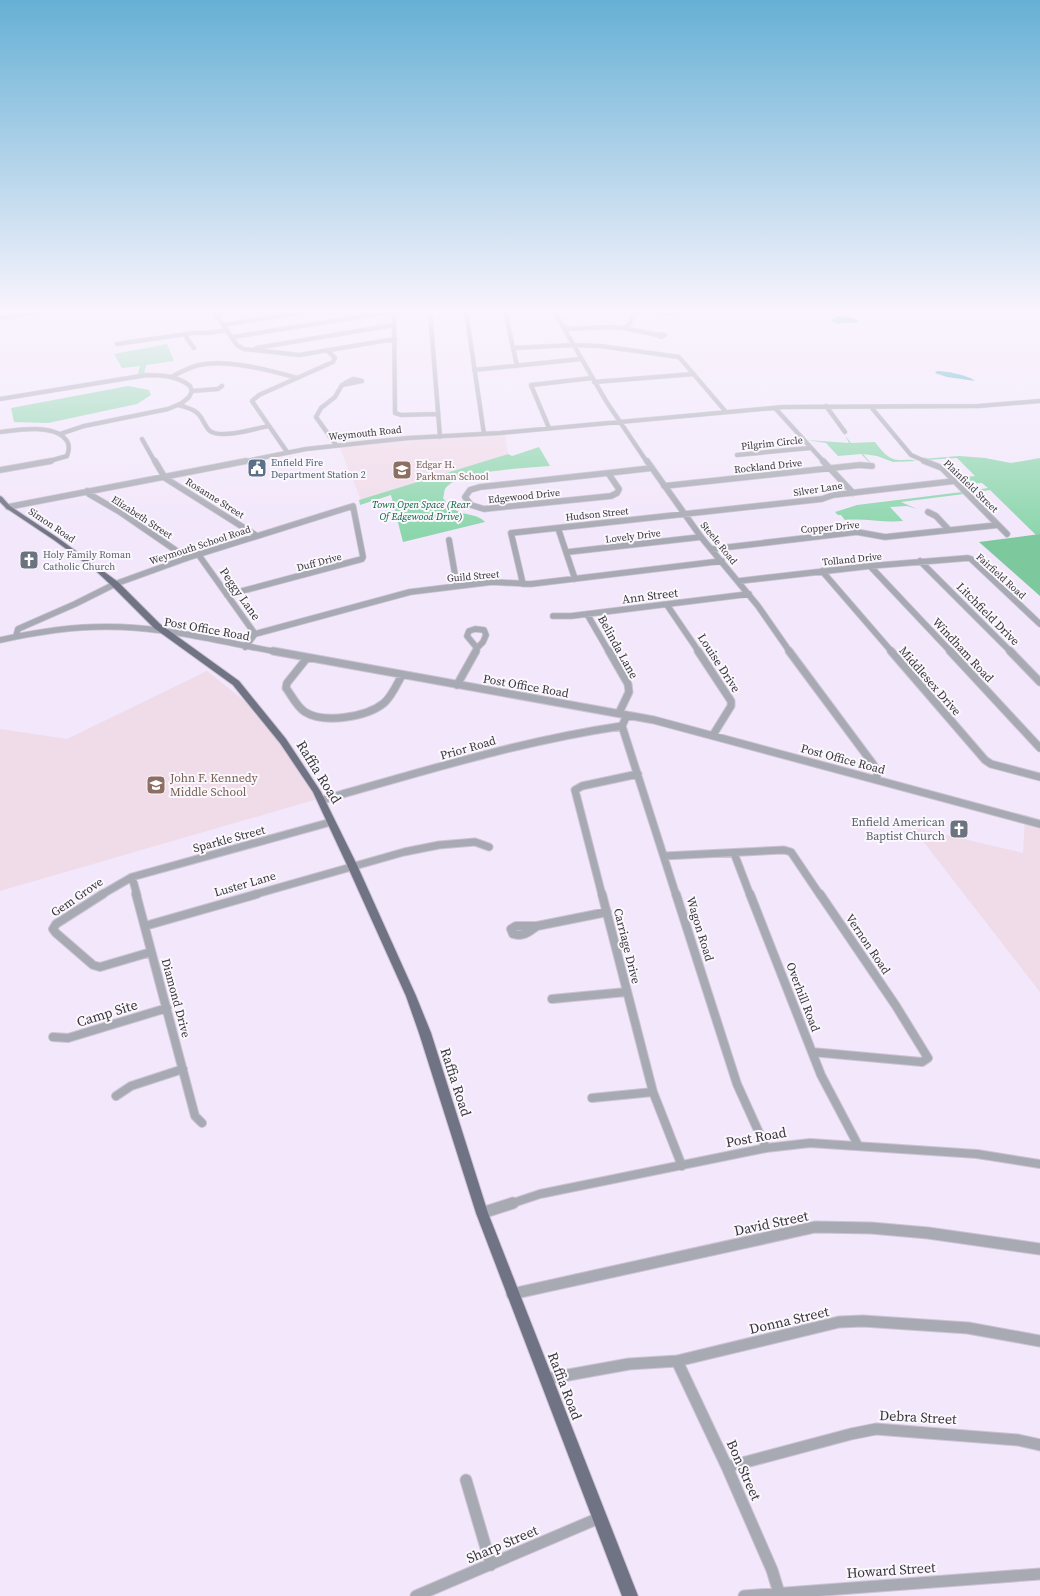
<svg xmlns="http://www.w3.org/2000/svg" width="1040" height="1596" font-family="'Source Serif 4',serif">
  <style>
    .education { fill: #f0dbe9 }
    .green { fill: #8cd6ac }
    .forest { fill: #7ec89e }
    .water { fill: #43abb8 }
    .lines { fill: none; stroke-linecap: round; stroke-linejoin: round }
    .minor-far4-casing { stroke: #cdc3d5; stroke-width: 5 }
    .minor-far3-casing { stroke: #cdc3d5; stroke-width: 7 }
    .minor-far2-casing { stroke: #cdc3d5; stroke-width: 9 }
    .minor-far1-casing { stroke: #cdc3d5; stroke-width: 10 }
    .minor-casing { stroke: #cdc3d5; stroke-width: 13 }
    .major-casing { stroke: #cdc3d5; stroke-width: 2 }
    .minor-far4 { stroke: #a8aab3; stroke-width: 4 }
    .minor-far3 { stroke: #a8aab3; stroke-width: 5.5 }
    .minor-far2 { stroke: #a8aab3; stroke-width: 7 }
    .minor-far1 { stroke: #a8aab3; stroke-width: 8 }
    .minor { stroke: #a8aab3; stroke-width: 11 }
    .major { fill: #6f7383; fill-rule: evenodd }
    .labels { text-anchor: middle; dominant-baseline: central; stroke-width: 4; stroke-linejoin: round; paint-order: stroke }
    .far-street-label { font-size: 10px; fill: #3a353d; stroke: #faf8fc }
    .far-service-label { font-size: 10px; fill: #4e5e75; stroke: #faf8fc; text-anchor: start }
    .far-education-label { font-size: 10px; fill: #785e54; stroke: #faf8fc; text-anchor: start }
    .far-park-label { font-size: 10px; font-style: italic; fill: #005f3a; stroke: #faf8fc }
    .far-worship-label { font-size: 10px; fill: #5b616d; stroke: #faf8fc; text-anchor: start }
    .street-label { font-size: 12px; fill: #3a353d; stroke: #faf8fc }
    .education-label { font-size: 12px; fill: #785e54; stroke: #faf8fc; text-anchor: start }
    .worship-label { font-size: 12px; fill: #5b616d; stroke: #faf8fc; text-anchor: end }
    .near-street-label { font-size: 14px; fill: #3a353d; stroke: #faf8fc }
  </style>
  <rect width="100%" height="100%" fill="#f2e7fb"/>
  <path class="education" d="M505,435L508,454L361,500L339,446L410,439Z
    M207,671L251,706L268,726L321,798L0,891V729L67,739Z
    M1025,819L1040,823V992L912,827L1023,853Z"/>
  <path class="green" d="M167,344L174,361L146,365L144,375L137,376L140,366L122,368L114,354Z
    M128,386L149,390L151,395L137,404L48,423L14,422L11,408Z
    M845,435L851,443L875,442C881,450 889,461 900,460C905,460 911,459 916,461L893,462L877,456L863,454L870,462H869L861,454L838,456L826,443L807,440L849,443Z
    M539,447L550,466C528,468 457,470 445,489C444,491 444,496 443,498C458,520 474,510 485,522L403,542L391,495L360,505L359,500L508,454L512,456Z
    M959,456L985,458L1011,463L1040,458V534L1036,535L990,490L971,493L969,491L988,488L982,483L962,484L956,478L975,476L957,458L926,460L922,459Z
    M962,492L964,494L901,502L917,509L907,506L890,507L903,521C884,523 865,518 845,520L841,515H838L835,512L857,505Z"/>
  <path class="forest" d="M1040,534V596L979,542Z"/>
  <path class="water" d="M839,316L854,318L859,322L838,324L831,321L836,317Z
    M937,371C946,371 968,375 975,381L947,377L935,373Z"/>
  <g class="lines">
    <g class="minor-far4-casing">
      <path id="minor-far4" d="M227,311L216,315L237,345L244,349L299,355L395,339
        M394,311L395,413L401,415L438,414
        M430,311L440,437
        M466,311L484,434
        M505,311L517,366
        M554,311L606,401L647,462
        M654,311L667,314L680,311
        M0,318L41,311
        M223,325L310,311
        M625,328L631,322L633,315L642,311
        M564,329L609,327L624,328L657,335
        M184,334L194,348
        M658,334L665,335L661,337L657,335Z
        M233,337L394,311
        M117,344L193,333H207L227,330
        M256,348L394,325
        M513,348L573,345L600,346L679,357L726,412
        M474,370L581,359
        M173,376C181,372 190,367 199,365C228,359 269,370 297,378
        M594,382L694,374
        M192,391L218,389L222,386
        M0,399L147,375C162,375 178,376 190,386L192,391L189,397L182,403L168,409L84,426L60,434
        M178,405C189,408 198,410 203,421C205,424 207,429 210,431C221,439 255,429 268,426
        M826,406L845,432
        M871,407L911,455L927,462
        M775,408L824,462
        M549,428L531,385L592,378
        M0,432C18,430 55,423 67,441C70,446 69,451 67,456L46,462
        M142,439L155,462
        M336,445L316,417L321,408L335,397L342,385L362,381L353,379L345,383
        M287,452L252,401L259,395L333,362L335,358L327,350
        M737,455L810,448
        M241,462L306,449L408,438L500,433L783,407L978,406L1040,401"/>
    </g>
    <g class="minor-far3-casing">
      <path id="minor-far3" d="M155,461L165,478L257,536
        M647,461L701,537L758,606L790,652
        M823,461L853,493
        M924,461L942,468L1007,534
        M0,470L51,461
        M608,473L619,489L617,493L611,496L484,509L471,505L465,497L470,490L480,487Z
        M608,473L652,468
        M664,486L860,465L872,466
        M87,491L89,494L120,512L187,558
        M8,507L246,461
        M928,512L936,516L949,530
        M558,528L575,579
        M449,540L457,586
        M712,549L857,532L885,537L998,525
        M568,552L701,537
        M198,554L255,634L245,647
        M920,561L1011,652
        M870,566L951,652
        M822,571L892,652
        M739,581L870,566L968,558L971,559L1040,624
        M523,584L511,533L822,499L833,495L955,481
        M667,605L699,652
        M587,614L609,652
        M553,616H571L749,594
        M475,629L484,630L486,635L483,642L477,648L467,636L469,631Z
        M255,634L410,592L492,582L531,584L722,561
        M16,636L18,629L75,604L115,584L187,558L353,506L363,557L362,559L227,595
        M0,640C40,631 80,625 121,627C174,629 227,643 278,652
        M476,652L477,648"/>
    </g>
    <g class="minor-far2-casing">
      <path id="minor-far2" d="M273,651L654,720L1040,824
        M609,651L628,684L629,692L619,713
        M698,651L731,701V706L713,735
        M789,651L873,764L877,771V780
        M891,651L985,760L991,764L1040,777
        M950,651L1040,748
        M1010,651L1040,682
        M307,658L287,683L286,688C292,696 297,707 305,712C324,724 367,717 384,703C392,696 397,684 402,675
        M457,685L476,651
        M627,715L622,726L676,895
        M322,800C421,772 520,741 622,726
        M734,853L750,895
        M664,856L784,850L791,852L820,895
        M132,877L137,895
        M101,895L132,877L331,822
        M253,895L404,852L439,845L475,842L489,847
        M602,895L575,790L582,786L638,774"/>
    </g>
    <g class="minor-far1-casing">
      <path id="minor-far1" d="M103,894L56,924L53,929L56,933L93,965L100,967L151,952
        M136,894L195,1116L202,1123
        M602,894L653,1092L682,1166
        M676,894L737,1084L766,1148
        M750,894L821,1075L858,1145
        M145,926L257,894
        M516,926H537C529,932 523,937 513,934L511,929Z
        M537,926L607,912
        M552,999L626,992
        M53,1037L68,1038L167,1008
        M812,1052L922,1062L928,1058L896,1006L820,894
        M116,1096L131,1086L183,1069
        M592,1098L653,1092
        M510,1204L540,1194L766,1148L810,1143L977,1154L1040,1164"/>
    </g>
    <g class="minor-casing">
      <path id="minor" d="M482,1213L513,1203
        M512,1294L815,1227L871,1228L928,1233L1040,1249
        M677,1361L727,1467L772,1570L779,1593
        M546,1379L629,1364L677,1361L839,1322L863,1321L968,1328L1040,1341
        M727,1467L851,1434L876,1429L1018,1440L1040,1445
        M466,1480L491,1565
        M416,1596L599,1518
        M744,1596L1040,1574"/>
    </g>
    <g class="major-casing">
      <path id="major" d="M0,496L2,497L10,506L58,538L99,568L118,582L160,624L239,681L286,739L321,792L357,865L416,996L431,1033L488,1213L638,1596H622L476,1213L419,1033L406,996L347,865L313,792L280,743L233,685L154,628L112,586L95,570L54,540L6,508L0,502Z"/>
    </g>
    <use href="#minor-far4" class="minor-far4"/>
    <use href="#minor-far3" class="minor-far3"/>
    <use href="#minor-far2" class="minor-far2"/>
    <use href="#minor-far1" class="minor-far1"/>
    <use href="#minor" class="minor"/>
    <use href="#major" class="major"/>
  </g>
  <linearGradient id="sky" x2="0" y2="1"><stop stop-color="#66b0d5"/><stop offset="0.58" stop-color="#f9f4fd"/><stop offset="1" stop-color="#f9f4fd" stop-opacity="0"/></linearGradient>
  <rect width="1040" height="535" fill="url(#sky)"/>
  <defs>
    <g id="civic-square" transform="scale(1)"><rect x="-9" y="-9" width="18" height="18" rx="4" fill="#5c6f8a" stroke="#faf8fc"/><path d="M-.6-6.5H3V-4.5H.6V-3L4-1V1h2V6H-6V1h2V-1L-.6-3ZM-1.2 2.5V6h2.4V2.5Z" fill="#fff"/></g>
    <g id="school-square" transform="scale(1)"><rect x="-9" y="-9" width="18" height="18" rx="4" fill="#8d6e63" stroke="#faf8fc"/><path d="M0-5L7-2L0 1L-7-2ZM-4 1L0 2.5L4 1V4Q0 6-4 4Z" fill="#fff"/></g>
    <g id="church-square" transform="scale(1)"><rect x="-9" y="-9" width="18" height="18" rx="4" fill="#6b7280" stroke="#faf8fc"/><path d="M-1.2-6h2.4v3.5h3.3v2.4h-3.3V6h-2.4V-.1h-3.3v-2.4h3.3Z" fill="#fff"/></g>
  </defs>
  <g fill-rule="evenodd">
    <use href="#civic-square" x="257" y="468"/>
    <use href="#school-square" x="402" y="470"/>
    <use href="#church-square" x="29" y="560"/>
    <use href="#school-square" x="156" y="785"/>
    <use href="#church-square" x="959" y="829"/>
  </g>
  <g class="labels">
    <g class="far-street-label">
      <text transform="translate(365 433) rotate(-6)">Weymouth Road</text>
      <text transform="translate(772 443) rotate(-6)">Pilgrim Circle</text>
      <text transform="translate(768 466) rotate(-6)">Rockland Drive</text>
      <text transform="translate(971 486) rotate(44)">Plainfield Street</text>
      <text transform="translate(818 489) rotate(-9)">Silver Lane</text>
      <text transform="translate(524 496) rotate(-6)">Edgewood Drive</text>
      <text transform="translate(215 498) rotate(32)">Rosanne Street</text>
      <text transform="translate(597 514) rotate(-6)">Hudson Street</text>
      <text transform="translate(142 517) rotate(33)">Elizabeth Street</text>
      <text transform="translate(52 525) rotate(34)">Simon Road</text>
      <text transform="translate(830 527) rotate(-5)">Copper Drive</text>
      <text transform="translate(633 536) rotate(-7)">Lovely Drive</text>
      <text transform="translate(719 543) rotate(51)">Steele Road</text>
      <text transform="translate(200 545) rotate(-18)">Weymouth School Road</text>
      <text transform="translate(852 559) rotate(-6)">Tolland Drive</text>
      <text transform="translate(319 562) rotate(-15)">Duff Drive</text>
      <text transform="translate(473 576) rotate(-5)">Guild Street</text>
      <text transform="translate(1001 576) rotate(42)">Fairfield Road</text>
    </g>
    <g class="far-service-label">
      <text x="271" y="462">Enfield Fire<tspan x="271" dy="12">Department Station 2</tspan></text>
    </g>
    <g class="far-education-label">
      <text x="416" y="464">Edgar H.<tspan x="416" dy="12">Parkman School</tspan></text>
    </g>
    <g class="far-park-label">
      <text x="421" y="504">Town Open Space (Rear<tspan x="421" dy="12">Of Edgewood Drive)</tspan></text>
    </g>
    <g class="far-worship-label">
      <text x="43" y="554">Holy Family Roman<tspan x="43" dy="12">Catholic Church</tspan></text>
    </g>
    <g class="street-label">
      <text transform="translate(240 594) rotate(55)">Peggy Lane</text>
      <text transform="translate(650 596) rotate(-7)">Ann Street</text>
      <text transform="translate(988 614) rotate(45)">Litchfield Drive</text>
      <text transform="translate(207 629) rotate(10)">Post Office Road</text>
      <text transform="translate(618 647) rotate(61)">Belinda Lane</text>
      <text transform="translate(963 650) rotate(47)">Windham Road</text>
      <text transform="translate(719 663) rotate(57)">Louise Drive</text>
      <text transform="translate(930 681) rotate(49)">Middlesex Drive</text>
      <text transform="translate(526 686) rotate(10)">Post Office Road</text>
      <text transform="translate(468 748) rotate(-16)">Prior Road</text>
      <text transform="translate(843 759) rotate(15)">Post Office Road</text>
      <text transform="translate(229 839) rotate(-15)">Sparkle Street</text>
      <text transform="translate(245 884) rotate(-16)">Luster Lane</text>
      <text transform="translate(77 897) rotate(-34)">Gem Grove</text>
      <text transform="translate(700 929) rotate(73)">Wagon Road</text>
      <text transform="translate(868 944) rotate(56)">Vernon Road</text>
      <text transform="translate(627 946) rotate(76)">Carriage Drive</text>
      <text transform="translate(803 997) rotate(69)">Overhill Road</text>
      <text transform="translate(176 998) rotate(75)">Diamond Drive</text>
    </g>
    <g class="education-label">
      <text x="170" y="778">John F. Kennedy<tspan x="170" dy="14">Middle School</tspan></text>
    </g>
    <g class="worship-label">
      <text x="945" y="822">Enfield American<tspan x="945" dy="14">Baptist Church</tspan></text>
    </g>
    <g class="near-street-label">
      <text transform="translate(319 772) rotate(58)">Raffia Road</text>
      <text transform="translate(107 1013) rotate(-17)">Camp Site</text>
      <text transform="translate(456 1082) rotate(72)">Raffia Road</text>
      <text transform="translate(756 1137) rotate(-10)">Post Road</text>
      <text transform="translate(771 1223) rotate(-12)">David Street</text>
      <text transform="translate(789 1320) rotate(-13)">Donna Street</text>
      <text transform="translate(565 1386) rotate(69)">Raffia Road</text>
      <text transform="translate(918 1417) rotate(3)">Debra Street</text>
      <text transform="translate(744 1470) rotate(66)">Bon Street</text>
      <text transform="translate(502 1544) rotate(-23)">Sharp Street</text>
      <text transform="translate(891 1570) rotate(-4)">Howard Street</text>
    </g>
  </g>
</svg>
